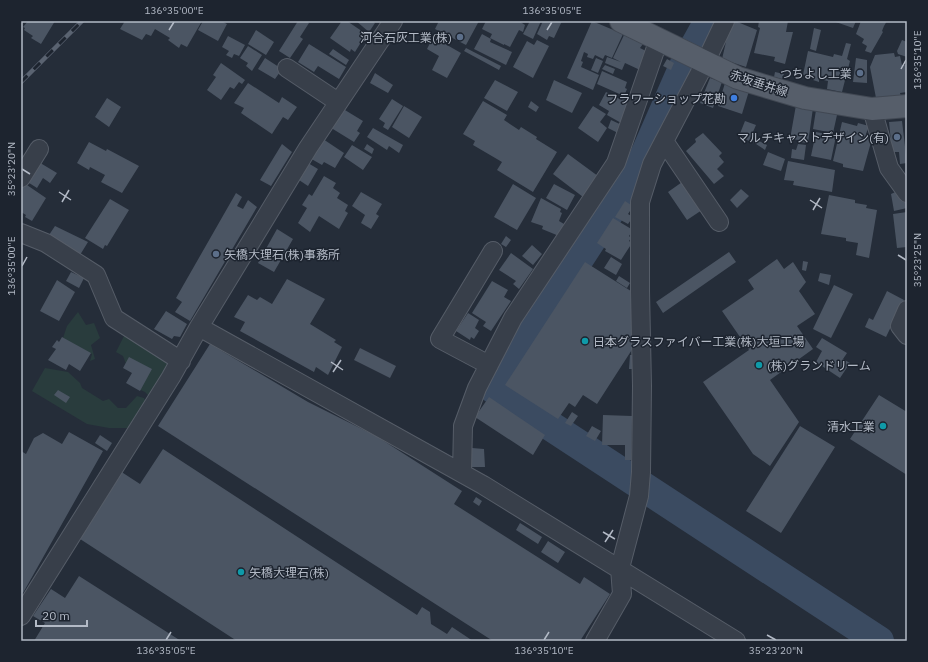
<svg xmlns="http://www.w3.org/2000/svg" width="928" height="662" font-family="'IBM Plex Sans','Noto Sans JP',sans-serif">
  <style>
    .green { fill: #293c3d }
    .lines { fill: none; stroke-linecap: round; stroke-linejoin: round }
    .river { stroke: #3b4b61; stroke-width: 30 }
    .building { fill: #4b5563 }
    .minor-casing { stroke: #565d68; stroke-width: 20 }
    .major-casing { stroke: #414853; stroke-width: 24 }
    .minor { stroke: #383f4a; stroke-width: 18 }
    .major { stroke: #565e6a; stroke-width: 22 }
    .rail-casing { stroke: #5a6371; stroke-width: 4.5 }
    .rail { stroke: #1d242f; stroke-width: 3; stroke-dasharray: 9; stroke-linecap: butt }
    .ticks { fill: none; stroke: #b3bac6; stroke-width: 1.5 }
    .service-dot { fill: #5c6f8a; stroke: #1d242f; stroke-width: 1.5 }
    .shop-dot { fill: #3f7fe0; stroke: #1d242f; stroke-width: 1.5 }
    .culture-dot { fill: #0f9aa8; stroke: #1d242f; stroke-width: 1.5 }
    .labels { text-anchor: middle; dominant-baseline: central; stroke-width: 3; stroke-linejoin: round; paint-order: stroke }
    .poi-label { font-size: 12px; fill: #b3bac6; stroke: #1d242f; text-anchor: end }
    .street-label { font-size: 12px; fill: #b3bac6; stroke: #1d242f }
    .neatline { fill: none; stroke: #b3bac6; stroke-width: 1.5 }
    .ticks-label { font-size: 10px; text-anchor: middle; fill: #b3bac6 }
  </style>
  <rect width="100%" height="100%" fill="#252d39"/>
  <path class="green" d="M78,312L86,325L94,323L100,338L91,345L95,359L90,361L92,354L63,338L67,326Z
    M124,336L131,337L173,361L151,398L145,392L134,387L135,373L128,369L123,356L116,352Z
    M45,368L68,372L80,383L82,388L103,401L109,399L118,408H126L137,396L144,398L146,402L136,428H109L87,424L32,391Z"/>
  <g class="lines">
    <path class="river" d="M709,21L684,66L642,162L494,389L879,641"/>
  </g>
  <path class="building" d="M28,21H55L41,44L31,38L33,36L24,30L25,28L23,27Z
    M125,21H202L187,47L181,44L179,48L168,40L170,38L155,29L151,36L146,34L142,40L120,29Z
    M203,21H221L227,24L218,41L198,30Z
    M298,21H307L309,23L300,37L303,39L290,58L279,51Z
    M342,21H347L366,34L355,52L351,49L350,52L330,38Z
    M356,21H372L375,23L369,32Z
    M439,21H479L466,45L435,29Z
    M486,21H519L525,25L523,32L519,30L510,47L504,44V45L490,38L492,34L482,29Z
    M530,21H541L533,39L523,34Z
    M543,21H562L554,38L549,36L547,40L537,34Z
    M592,21L623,34L612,58L605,55L603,59L595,55L593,59L587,57L588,54L584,52L581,61L583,62L581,67L599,75L593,90L567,78Z
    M735,21L757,30L746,67L722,59L729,29Z
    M759,21H788L786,32H793L785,64L774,61L775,57L754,53L760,28L758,27Z
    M833,21H856L853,28Z
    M861,21H887L884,26L882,31L883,32L871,53L865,51L867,46L862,43L864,39L856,34Z
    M814,28L821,30L816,51L810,49Z
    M256,30L274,42L266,55L248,44Z
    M482,34L491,39L490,42L512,52L506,65L474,49Z
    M624,35L643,44L640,48L648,52L640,70L625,63L622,70L605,63L607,57L621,62L613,58Z
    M228,36L245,45L239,56L234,54L232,58L226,55L229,51L222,47Z
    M433,37L461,53L447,78L432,70L439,56L427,49Z
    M537,40L549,46L533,78L513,67L527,41L534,45Z
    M902,40L907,42V57L898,54L897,51Z
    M846,43L851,44L847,59L850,61L842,92L827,89L828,81L819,79V82L813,80V78L803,75L808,51L833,57L834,54L842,56Z
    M309,44L346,67L339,79L318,66L314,72L298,62Z
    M248,46L262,55L252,71L246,66L248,63L240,58Z
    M466,48L501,66L499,70L464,51Z
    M333,49L349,60L346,65L329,54Z
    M894,53L895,57L900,56L902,65H907V92L900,93L901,96L876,98L870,67L875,55Z
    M265,58L282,69L275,79L258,69Z
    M596,58L603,61L598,73L591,70Z
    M856,58L867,60V83L853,82Z
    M667,59L674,63L671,70L663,66Z
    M221,63L245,80L242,84L239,82L234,89L230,87L221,100L207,90L216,77L213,75Z
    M605,65L615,69L613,74L602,69Z
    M602,71L627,82L625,88L627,89L624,96L597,84Z
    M775,72L784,74L782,79L774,77Z
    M375,73L393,85L388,93L370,83Z
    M710,78L722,82L713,108L700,103Z
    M495,80L518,92L507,111L484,98Z
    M554,80L582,93L572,113L546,100Z
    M248,83L279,103L282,97L297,107L288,120L283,117L272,134L241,113L244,108L234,103Z
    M725,83L749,91L742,114L718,106Z
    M606,92L622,100L623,97L634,102L623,124L607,115L609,111L599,105Z
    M107,98L121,107L109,127L95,117Z
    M392,99L403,106L388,130L383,127L385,123L379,119Z
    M483,101L507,115L504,120L519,130L521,127L537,137L536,139L557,152L533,192L497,170L502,162L473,145L475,141L463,134Z
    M531,101L539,107L536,112L528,107Z
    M796,105L813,108L808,143L799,142V140L790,139Z
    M404,106L422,117L409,138L392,127Z
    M593,106L606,114L600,122L607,128L598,142L578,128Z
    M340,107L363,121L357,131L360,133L354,142L328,126Z
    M816,110L837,115L833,133L813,129Z
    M611,120L624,126L620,134L608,128Z
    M745,121L756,125L749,141L739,136Z
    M902,121L907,163L900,164L899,152H892L889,122Z
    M842,122L857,126L858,123L869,126L866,134L873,135L863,171L843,167V164L833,161Z
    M373,128L403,145L399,153L389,146L387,150L367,137Z
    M816,132L836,136L831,160L811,156Z
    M703,133L722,153L719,156L724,162L717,169L724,176L714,184L686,151L696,142L695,139Z
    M320,137L344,153L335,168L324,162L322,165L308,157Z
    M755,139L767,145L765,150L753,142Z
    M89,142L106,151L107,149L139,166L122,193L101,182L105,175L90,167L89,170L77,163Z
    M282,144L292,152L271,186L260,180Z
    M367,144L374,149L372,154L364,149Z
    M798,144L806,145L804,160L791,158L792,149L796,150Z
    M352,145L372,157L363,170L344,157Z
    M768,152L785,159L781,171L763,165Z
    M568,154L602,179L587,200L553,174Z
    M303,160L318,169L308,186L293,176Z
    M37,161L57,173L50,183L43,178L37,188L26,181Z
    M788,161L835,170L832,192L793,185L794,181L784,180Z
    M324,176L336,183L333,188L340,193L337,198L348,205L345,211L348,213L339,229L319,216L310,232L298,223L307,208L302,205L309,194L312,196Z
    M685,180L705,208L687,220L668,192Z
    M24,183L46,198L32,221L25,217L26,215L21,212V189Z
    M513,184L536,198L517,230L494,217Z
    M554,184L575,195L567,210L546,198Z
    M741,189L749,196L737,208L730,200Z
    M900,190L907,200V208L894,211L891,194Z
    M361,192L382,204L376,214L379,216L371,229L361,223L365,215L352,206Z
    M236,193L242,197L237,206L243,209L248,200L257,207L190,321L175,312L182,302L176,298Z
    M829,195L855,200V203L867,205L866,208L877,210L869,258L856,255L858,243L846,241V238L821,234Z
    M541,198L561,209L560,212L562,213L559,221L564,224L559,236L542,229L543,226L531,222Z
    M110,199L129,210L107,246L105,245L103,249L85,238Z
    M625,201L631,205L630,207L632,208L628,214L633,217L628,224L615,217Z
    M907,212V247L897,248L893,214Z
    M613,218L633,230L629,236L631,238L629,241L632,243L621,260L605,251L606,249L597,243Z
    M55,226L88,242L80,255L47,238Z
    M277,229L293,239L274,272L258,263Z
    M506,236L511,240L506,247L501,244Z
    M532,245L542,254L533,265L522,256Z
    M729,252L736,262L663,313L656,302Z
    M511,253L533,269L519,289L513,284L516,281L499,270Z
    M611,257L622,264L616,275L604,268Z
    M777,259L784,269L793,262L806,282L799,291L815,314L797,326L813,349L770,380L799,422L770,466L753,454L703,382L749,350L722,311L754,289L748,280Z
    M803,261L808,262L806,271L802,270Z
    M585,262L634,293L635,345L597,404L583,395L575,407L569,403L558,419L505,385Z
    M71,272L84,278L79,288L66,281Z
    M820,273L831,275L829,285L818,281Z
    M619,276L630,283L627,288L616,281Z
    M287,279L325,299L310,324L336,340L334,342L342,347L328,375L316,367L314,372L240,331L245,322L234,317L248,295L257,300L260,297L272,304Z
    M57,280L75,292L59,321L40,311Z
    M492,281L508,290L504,297L511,301L491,331L483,326L486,322L472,313Z
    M834,285L853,294L831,338L813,329Z
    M887,291L904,300L886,337L865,327L869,318L873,320Z
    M166,311L187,324L180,337L174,336L172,339L154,329Z
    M468,313L479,320L475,328L479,331L474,339L471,337L470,340L456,331Z
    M62,337L91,353L80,371L69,364L66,370L48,360L56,349L52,347L57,340L59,342Z
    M822,338L847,353L843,359L850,363L840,378L816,362L822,351L816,347Z
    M210,344L308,402L376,436L462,491L454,504L580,584L584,577L610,594L580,641H493L158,426Z
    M360,348L396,366L390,378L354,360Z
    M630,355H636L635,369H629Z
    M129,357L152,369L140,391L126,383L132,373L123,368Z
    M58,390L70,397L66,403L54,395Z
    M879,395L907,412V475L850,439Z
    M489,397L545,435L533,455L475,417Z
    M572,412L578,416L571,426L565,423Z
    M603,415L632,416L631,460H625V445H602Z
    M592,426L601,431L595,441L586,436Z
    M800,426L835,447L781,533L746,511Z
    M69,432L103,451L23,593L21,592V451L26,454L34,438L43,433L62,444Z
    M100,435L112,443L107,451L95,443Z
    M472,448L484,449L485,467H472Z
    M163,449L417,615L422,607L430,612L431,624L447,634L452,627L473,641H237L77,537L120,471L140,484Z
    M476,497L482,501L479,506L473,502Z
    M520,523L542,537L538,544L516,530Z
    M548,541L565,552L558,563L541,552Z
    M79,576L181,641H34L45,623L33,616L51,589L65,598Z"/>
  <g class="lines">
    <g class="minor-casing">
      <path id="minor" d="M287,68L338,102
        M872,109L889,168L907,193
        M664,141L719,222
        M21,178L39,149
        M21,233L46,243L96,275L114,318L181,361
        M907,310L900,326L907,335
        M199,327L483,485L736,641
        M489,365L440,339L493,251
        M462,473L463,426L477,388L513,318L616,163L659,39
        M21,616L171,377L199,327L308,148L393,21
        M595,641L622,594L620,568L639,496L641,472L642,386L640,291V202L652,164L705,63L725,21"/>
    </g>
    <g class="major-casing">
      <path id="major" d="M621,21L738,78L805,98L872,109L907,106"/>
    </g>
    <use href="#minor" class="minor"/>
    <use href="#major" class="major"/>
    <g class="rail-casing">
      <path id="rail" d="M21,82L82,21"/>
    </g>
    <use href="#rail" class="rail"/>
  </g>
  <path class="ticks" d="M169,30L174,22M547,30L552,22M901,69L906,60M22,169L30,174M59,192L71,200M810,200L822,208M62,202L69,190M813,210L820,198M898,255L906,260M22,266L27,257M331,362L343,370M333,372L341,360M603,532L615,539M605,542L613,530M767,635L776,640M166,640L171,632M544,640L549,632"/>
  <g class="service-dot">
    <circle cx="460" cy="37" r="4"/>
    <circle cx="860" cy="73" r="4"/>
    <circle cx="897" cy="137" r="4"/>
    <circle cx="216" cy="254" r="4"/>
  </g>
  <circle class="shop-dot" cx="734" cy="98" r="4"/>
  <g class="culture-dot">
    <circle cx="585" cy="341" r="4"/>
    <circle cx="759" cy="365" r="4"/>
    <circle cx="883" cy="426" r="4"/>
    <circle cx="241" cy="572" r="4"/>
  </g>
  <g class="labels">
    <g class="poi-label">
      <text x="452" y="37">河合石灰工業(株)</text>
      <text x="852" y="73">つちよし工業</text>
      <text x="726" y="98">フラワーショップ花勘</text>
      <text x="889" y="137">マルチキャストデザイン(有)</text>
      <text x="224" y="254" text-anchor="start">矢橋大理石(株)事務所</text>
      <text x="593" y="341" text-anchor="start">日本グラスファイバー工業(株)大垣工場</text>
      <text x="767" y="365" text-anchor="start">(株)グランドリーム</text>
      <text x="875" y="426">清水工業</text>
      <text x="249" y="572" text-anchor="start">矢橋大理石(株)</text>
    </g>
    <g class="street-label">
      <text transform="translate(759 83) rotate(18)">赤坂垂井線</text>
    </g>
  </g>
  <rect width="928" height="662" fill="none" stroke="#1d242f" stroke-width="44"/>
  <path d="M36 620v6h51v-6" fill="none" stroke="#b3bac6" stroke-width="2"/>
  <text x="42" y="620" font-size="12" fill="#b3bac6" stroke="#1d242f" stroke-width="3" paint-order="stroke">20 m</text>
  <rect x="22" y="22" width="884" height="618" class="neatline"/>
  <g class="ticks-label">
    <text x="174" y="14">136°35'00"E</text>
    <text x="552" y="14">136°35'05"E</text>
    <text transform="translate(917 60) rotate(-90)" y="4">136°35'10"E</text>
    <text transform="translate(11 169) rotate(-90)" y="4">35°23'20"N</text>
    <text transform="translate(917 260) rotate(-90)" y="4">35°23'25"N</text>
    <text transform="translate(11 266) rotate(-90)" y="4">136°35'00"E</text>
    <text x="166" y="654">136°35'05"E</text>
    <text x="544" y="654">136°35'10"E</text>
    <text x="776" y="654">35°23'20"N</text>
  </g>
</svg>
